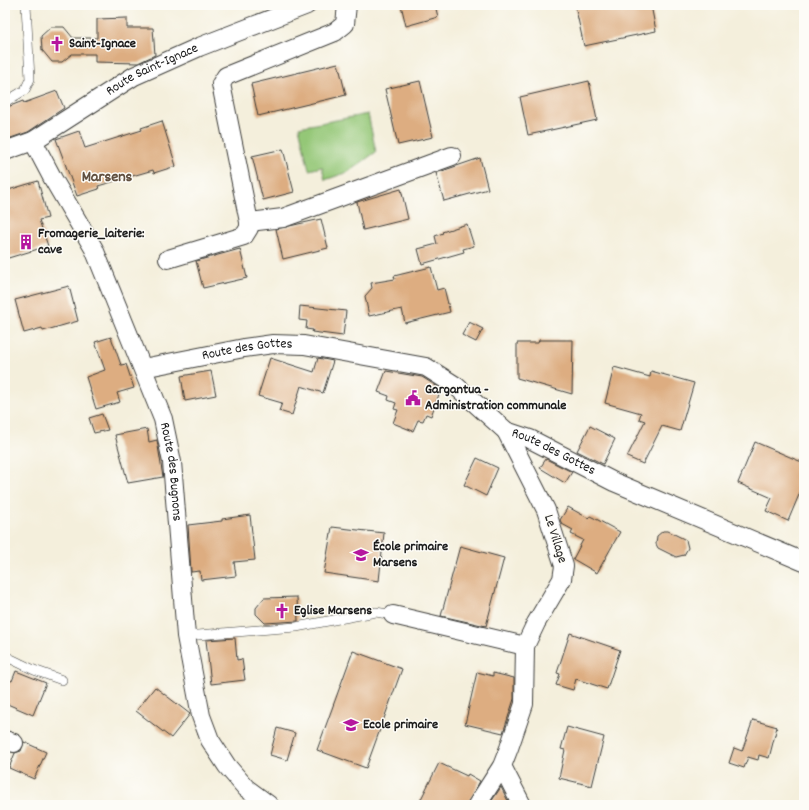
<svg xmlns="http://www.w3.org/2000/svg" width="809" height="810" font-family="Dekko,sans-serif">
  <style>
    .green { fill: #94c777; stroke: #58724a }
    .building { fill: #ddad81 }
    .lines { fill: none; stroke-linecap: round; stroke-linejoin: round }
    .lane-casing { stroke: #3c3c39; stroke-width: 10 }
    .street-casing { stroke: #3c3c39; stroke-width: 20 }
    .lane { stroke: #fff; stroke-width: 9 }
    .street { stroke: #fff; stroke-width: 18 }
    .labels { text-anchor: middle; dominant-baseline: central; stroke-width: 3; stroke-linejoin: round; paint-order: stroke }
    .poi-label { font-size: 14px; font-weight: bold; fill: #1c1c1c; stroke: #fdfcf7; text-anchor: start }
    .street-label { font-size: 14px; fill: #1c1c1c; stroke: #fdfcf7 }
    .quarter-label { font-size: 16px; font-weight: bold; fill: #604f3f; stroke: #fdfcf7 }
  </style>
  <rect width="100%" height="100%" fill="#fdfcf7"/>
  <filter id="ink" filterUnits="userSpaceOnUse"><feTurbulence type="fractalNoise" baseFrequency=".025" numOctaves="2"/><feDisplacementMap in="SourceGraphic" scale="8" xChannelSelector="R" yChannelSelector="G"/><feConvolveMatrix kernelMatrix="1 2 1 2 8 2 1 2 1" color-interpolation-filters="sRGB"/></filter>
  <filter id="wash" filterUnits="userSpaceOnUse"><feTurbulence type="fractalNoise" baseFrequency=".012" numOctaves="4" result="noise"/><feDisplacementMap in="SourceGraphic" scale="16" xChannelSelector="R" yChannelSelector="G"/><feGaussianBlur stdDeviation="0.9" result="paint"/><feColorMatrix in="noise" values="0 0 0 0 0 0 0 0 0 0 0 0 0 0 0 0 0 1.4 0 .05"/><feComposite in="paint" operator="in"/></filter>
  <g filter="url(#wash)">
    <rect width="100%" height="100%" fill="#f4efdc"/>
    <path class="green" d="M368,114L376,152L348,172L325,180L322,167L309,170L299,127Z"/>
    <g id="blocks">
      <path class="building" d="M401,5H435L438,17L406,26Z
        M575,5H651L656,31L584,46Z
        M127,18V28H153L155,55L138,63L95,62V54H72L62,62H52L42,50L41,36L51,27H64L73,38H97V19Z
        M338,63L346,95L258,116L251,84Z
        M420,81L433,137L398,145L385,89Z
        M589,81L597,120L528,135L520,97Z
        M57,91L64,108L28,132L5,140V108L23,101L24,103Z
        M162,121L176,166L154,173L153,170L98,186L99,189L77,196L56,139L79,131L85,148L142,130L141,128Z
        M283,149L294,192L263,200L252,156Z
        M480,158L488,189L444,201L436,173Z
        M38,181L48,218L39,220L48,246L5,259V191Z
        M401,189L408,219L363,230L357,202Z
        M321,219L328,248L283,259L276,229Z
        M467,224L474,246L463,249L464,252L422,264L418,249L437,244L435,236L443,233L442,232Z
        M240,249L247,278L203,288L196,261Z
        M431,267L437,290L444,288L450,312L405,323L402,309L369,316L365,296L372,288L371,283L395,279L394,276Z
        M69,286L78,321L43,331L42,328L24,333L15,300Z
        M300,306L346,311L343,336L312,332L313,330L306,329L307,321L299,320Z
        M469,322L483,329L476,342L462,335Z
        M111,337L121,365L126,364L134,388L117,393L120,402L96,409L86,377L105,370L95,342Z
        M539,340H573L572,394L517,378V343H538Z
        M270,358L314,372L318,358L333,361L323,393L301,386L292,415L279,411L282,403L258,396Z
        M614,367L650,377L651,371L694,383L680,431L662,426L643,464L627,457L645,421L639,419L641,413L605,403Z
        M211,371L216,395L185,401L181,376Z
        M386,371L422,377L441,389L431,416L426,414L423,421L418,420L413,431L393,423L398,410L394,409L396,403L388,400L389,396L378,392Z
        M102,414L108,430L94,433L89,418Z
        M590,426L615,439L603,464L577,451Z
        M147,429L149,442L157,440L163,477L128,483L115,435Z
        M755,442L804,463V483L788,521L766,511L772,498L738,483Z
        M477,458L498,468L486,496L464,485Z
        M546,459L572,472L565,483L540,468Z
        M568,507L588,518L590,516L598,520L620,532L597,573L573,559L583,540L571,534L573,530L562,524L560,520Z
        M250,515L255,560L234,562L236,576L201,580L200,571L191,572L188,525L222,521V519Z
        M332,527L384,533L379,581L324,573Z
        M663,531H668L686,540L688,548L684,555L676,557L658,548L656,544L657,536Z
        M460,546L504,558L486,626L441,616Z
        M297,597L298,621L265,623L256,614V608L264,598Z
        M570,633L620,650L607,689L576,679L573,690L556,685L560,674L557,673Z
        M235,638L237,660L242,659L245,680L211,684L206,640Z
        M353,651L402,669L366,768L317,750Z
        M16,671L46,683L33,715L5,703V679L12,681Z
        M477,672L493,676V673L514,678V699L503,733L465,724Z
        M155,687L190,714L171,738L136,711Z
        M753,720L777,727L769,758L759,755L758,760L748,757L744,768L729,763L734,748L742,751Z
        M567,727L604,737L592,786L559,778L565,750L561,749Z
        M277,728L295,733L287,760L270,755Z
        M24,742L46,752L34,779L9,768L15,753L21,751Z
        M439,763L467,776L468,774L480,781L467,805H428L420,801Z
        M501,787L510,805H489Z"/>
    </g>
  </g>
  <g filter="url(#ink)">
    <use href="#blocks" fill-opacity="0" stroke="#3c3c39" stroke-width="1"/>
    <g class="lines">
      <g class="lane-casing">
        <path id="lane" d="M5,102L25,90L30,79L26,5
          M186,636L296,627L376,612L393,615
          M5,656L34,670L62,680"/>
      </g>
      <g class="street-casing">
        <g id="street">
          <path id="s1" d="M33,141L53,179L94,249L163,419L172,462L186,636L201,716L210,740L227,766L246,788L269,805"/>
          <path id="s2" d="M5,151L33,141L134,76L199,47L307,5"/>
          <path d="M249,222L283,218L452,156"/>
          <path d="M168,259L244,236L249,228V222L221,84L226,76L335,32L345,24L347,5"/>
          <path id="s3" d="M143,368L244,348L273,344L304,345L426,367L456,386L506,431L530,439L614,482L804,562"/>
          <path d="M393,615L525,646"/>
          <path d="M5,740L14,743"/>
          <path d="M502,766L522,805"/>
          <path d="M477,805L502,766L509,748L524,704L525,646L536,623L562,579L564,566L546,510L506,431"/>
        </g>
      </g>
      <use href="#lane" class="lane"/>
      <use href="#street" class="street"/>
    </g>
  </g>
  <defs>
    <g id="church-bare" transform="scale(1.2)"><path d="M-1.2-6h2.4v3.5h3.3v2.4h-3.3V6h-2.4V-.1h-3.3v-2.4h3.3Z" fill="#b5179e" stroke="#fdfcf7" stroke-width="2.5" paint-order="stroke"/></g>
    <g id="building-bare" transform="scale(1.2)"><path d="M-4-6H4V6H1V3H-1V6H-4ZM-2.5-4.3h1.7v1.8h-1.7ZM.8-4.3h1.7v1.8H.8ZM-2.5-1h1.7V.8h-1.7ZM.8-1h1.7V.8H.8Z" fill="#b5179e" stroke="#fdfcf7" stroke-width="2.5" paint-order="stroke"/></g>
    <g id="civic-bare" transform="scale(1.2)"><path d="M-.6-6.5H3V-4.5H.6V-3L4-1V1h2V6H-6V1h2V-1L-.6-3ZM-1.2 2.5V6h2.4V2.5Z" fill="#b5179e" stroke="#fdfcf7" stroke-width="2.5" paint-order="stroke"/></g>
    <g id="school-bare" transform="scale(1.2)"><path d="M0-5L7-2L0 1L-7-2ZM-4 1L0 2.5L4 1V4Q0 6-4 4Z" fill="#b5179e" stroke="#fdfcf7" stroke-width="2.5" paint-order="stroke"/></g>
  </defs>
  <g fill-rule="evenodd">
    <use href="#church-bare" x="57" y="44"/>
    <use href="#building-bare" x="26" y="242"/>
    <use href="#civic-bare" x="413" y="398"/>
    <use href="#school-bare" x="361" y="555"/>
    <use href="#church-bare" x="282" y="611"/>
    <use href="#school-bare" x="351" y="725"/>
  </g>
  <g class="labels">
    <g class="poi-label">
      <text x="69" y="44">Saint-Ignace</text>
      <text x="38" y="234">Fromagerie_laiterie:<tspan x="38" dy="16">cave</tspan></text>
      <text x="425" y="390">Gargantua -<tspan x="425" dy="16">Administration communale</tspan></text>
      <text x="373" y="547">École primaire<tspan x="373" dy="16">Marsens</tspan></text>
      <text x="294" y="611">Eglise Marsens</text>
      <text x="363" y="725">Ecole primaire</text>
    </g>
    <g class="street-label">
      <text stroke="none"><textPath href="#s2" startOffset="169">Route Saint-Ignace</textPath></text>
      <text stroke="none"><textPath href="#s3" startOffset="106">Route des Gottes</textPath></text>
      <text stroke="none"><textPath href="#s3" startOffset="442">Route des Gottes</textPath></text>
      <text stroke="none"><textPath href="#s1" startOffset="361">Route des Bugnons</textPath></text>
      <text transform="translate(555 539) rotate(73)">Le Village</text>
    </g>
    <g class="quarter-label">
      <text x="107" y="177">Marsens</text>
    </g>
  </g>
  <rect width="809" height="810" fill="none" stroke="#fdfcf7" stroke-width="20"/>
</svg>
